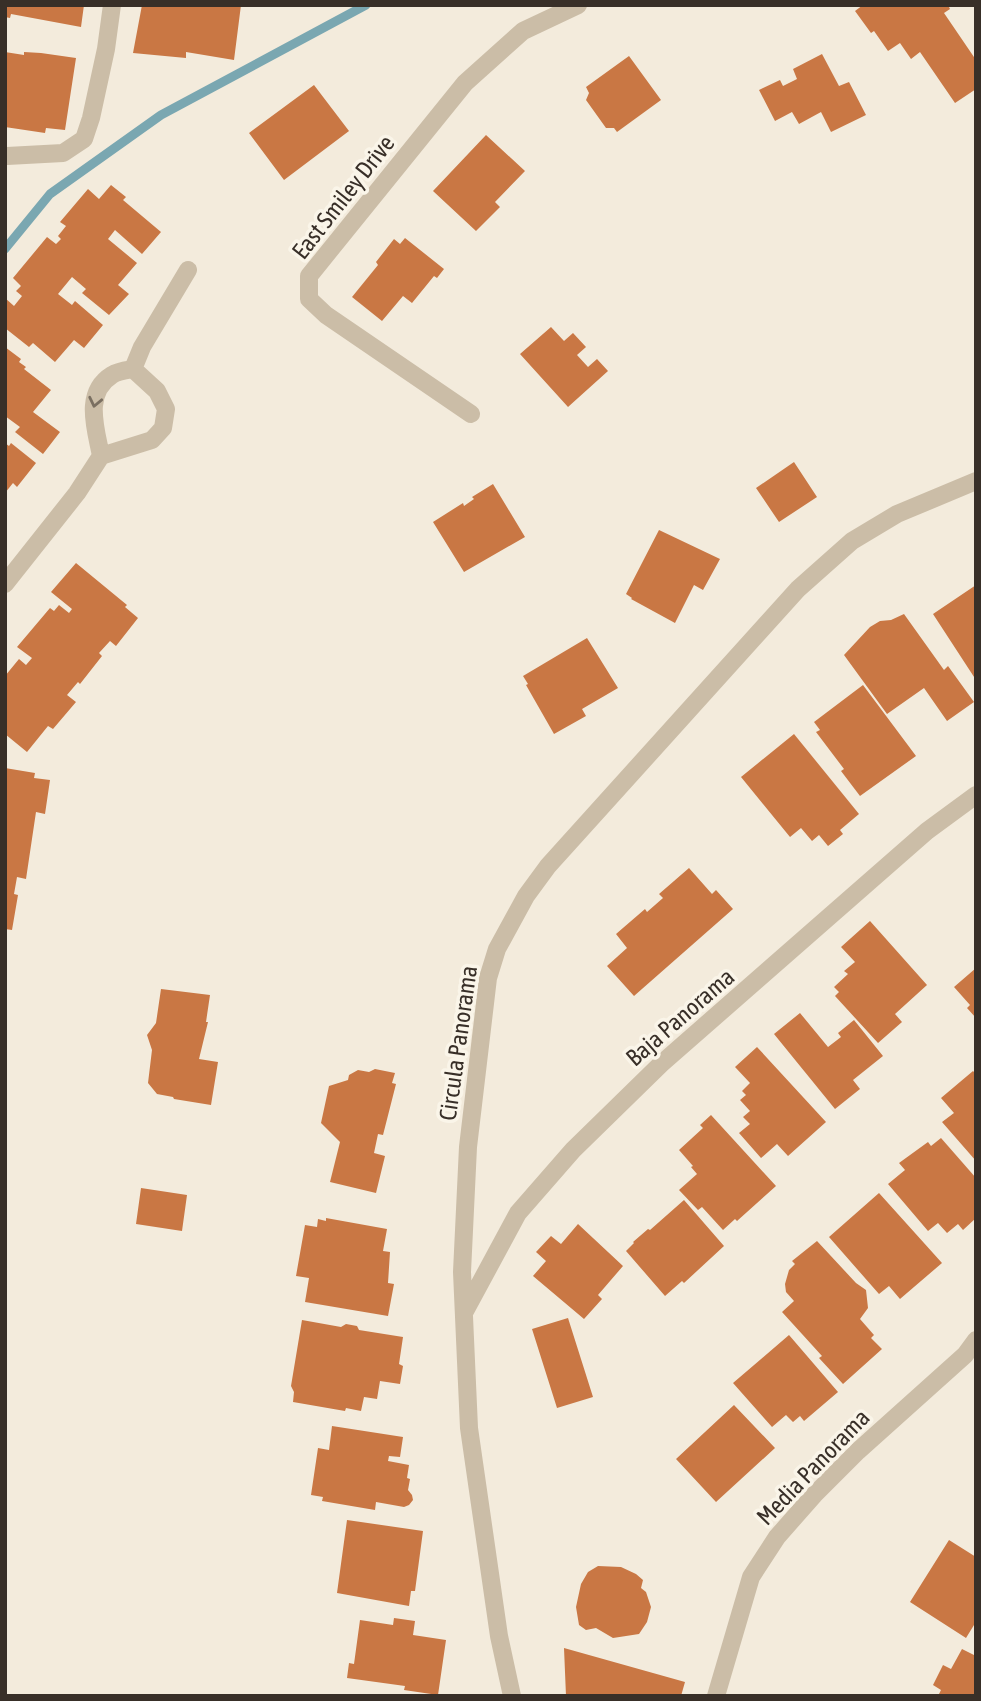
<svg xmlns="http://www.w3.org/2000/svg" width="981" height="1701" font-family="'Asap Condensed',sans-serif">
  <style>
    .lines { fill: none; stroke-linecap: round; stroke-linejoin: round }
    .stream { stroke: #7aa7b1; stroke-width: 9 }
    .building { fill: #c97744 }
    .service { stroke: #cbbda7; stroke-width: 18 }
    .minor { stroke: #cbbda7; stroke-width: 18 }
    .oneway { stroke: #7a6f61 }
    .labels { text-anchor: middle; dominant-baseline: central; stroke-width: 7; stroke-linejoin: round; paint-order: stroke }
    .street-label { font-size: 24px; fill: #382f28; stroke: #faf5e9 }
  </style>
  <rect width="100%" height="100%" fill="#f3ebdc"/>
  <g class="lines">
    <path class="stream" d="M5,249L50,194L161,115L366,5"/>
  </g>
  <path class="building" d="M5,5H84L81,27L11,14L10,18L5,17Z
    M142,5H241L234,60L186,52V58L133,53Z
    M863,5H948L950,9L944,13L976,60V89L955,103L920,52L911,59L900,43L888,51L874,31L871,33L855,11Z
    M5,52L24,55V52L41,53L76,58L65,130L46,128L45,133L5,127Z
    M822,54L839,86L849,82L866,115L831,132L821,112L799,124L792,112L775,121L759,90L780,80L783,86L797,79L793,69Z
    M629,56L661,100L617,132L614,128H606L586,100L589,93L586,87Z
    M314,85L349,131L284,180L249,133Z
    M486,135L525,171L495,202L500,207L476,231L433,191Z
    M111,185L126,197L123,200L161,232L142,254L115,230L108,239L137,263L118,285L129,294L109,315L82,293L86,289L72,277L58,294L72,305L75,301L103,325L84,348L74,340L55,362L33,343L29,347L5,328V298L14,306L22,296L16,291L21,286L13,278L47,237L56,244L61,239L58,236L66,226L60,222L88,189L99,199Z
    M405,238L444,269L437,278L434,276L412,303L403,296L382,321L352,297L378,265L376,262L394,239L400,244Z
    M551,327L564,341L573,333L586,347L577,355L588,367L597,359L608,371L568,407L520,354Z
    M5,347L21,359L19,362L26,367L24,369L51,390L33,412L60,432L43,454L15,432L20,427L5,416Z
    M5,443L9,446L11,443L36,463L17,487L13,483L5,493Z
    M794,462L817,497L779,522L756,488Z
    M493,484L525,537L464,572L433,522L463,503L464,506L474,499L472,497Z
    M659,530L720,559L703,590L694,585L675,623L631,599L632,598L626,594Z
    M76,563L127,605L125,607L138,618L116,646L110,641L99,653L102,656L80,684L78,682L67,695L76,702L53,729L48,726L27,752L5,734V676L19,659L26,665L32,658L17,647L50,608L54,611L59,605L69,613L72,609L51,592Z
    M976,585V680L933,614Z
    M904,614L944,670L948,666L974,702L947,721L924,688L887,714L844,655L870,627L880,621L891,620Z
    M587,638L618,688L582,709L586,716L554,734L526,685L528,684L523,676Z
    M863,685L916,756L860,796L841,771L844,769L816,732L820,730L814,722Z
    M794,734L859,814L840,830L843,834L828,846L819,835L812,841L801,828L790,837L741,777Z
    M5,768L35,773L34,778L50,780L45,814L36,812L26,879L17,877L14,894L18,895L12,930L5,929Z
    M689,868L712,894L716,890L733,909L634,996L607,966L627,948L616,934L645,909L647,912L663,898L659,894Z
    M870,921L927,985L895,1014L902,1022L878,1043L835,996L839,992L834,987L848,974L844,971L855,962L841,947Z
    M976,968V1018L967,1008L970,1005L954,987Z
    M161,989L210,995L206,1022H208L199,1059L218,1062L211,1105L174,1099L173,1097L157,1094L148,1083L152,1050L147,1035L156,1023Z
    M800,1013L828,1047L841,1037L838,1033L854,1020L883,1056L853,1080L860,1089L835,1109L774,1034Z
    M757,1047L826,1122L788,1156L777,1144L761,1158L739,1133L750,1124L743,1117L750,1111L740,1100L746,1095L742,1091L750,1083L735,1067Z
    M375,1069L395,1073L392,1083L396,1084L383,1135L378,1134L374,1153L385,1156L376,1193L330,1182L340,1142L321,1123L329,1086L348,1080L349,1075L358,1070L369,1072Z
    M973,1071L976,1074V1161L942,1122L954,1113L941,1098Z
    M711,1115L776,1186L737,1221L735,1219L723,1230L702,1207L698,1210L679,1190L697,1174L691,1167L693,1166L679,1150L703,1128L700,1125Z
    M941,1138L976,1178V1218L963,1230L958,1224L947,1233L938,1223L928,1231L888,1184L905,1170L899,1163L928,1142L931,1146Z
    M141,1188L187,1195L182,1231L136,1224Z
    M879,1193L942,1263L900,1299L889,1286L879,1294L829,1237Z
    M684,1200L724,1246L684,1283L682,1281L665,1296L626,1251L634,1243L633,1242L648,1229L650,1230Z
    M326,1218L387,1229L383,1251L390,1252L388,1283L394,1284L388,1316L305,1302L309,1278L296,1276L305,1225L317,1227L318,1219L326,1221Z
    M578,1224L623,1266L598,1295L602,1299L584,1319L533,1276L546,1261L536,1252L551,1236L561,1244Z
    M817,1241L856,1283L866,1290L868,1308L860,1319L874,1335L871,1338L882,1349L843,1384L819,1358L822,1356L782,1312L794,1301L786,1292L785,1284L789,1270L795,1264L792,1261Z
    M568,1318L593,1397L557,1408L532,1329Z
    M302,1320L341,1327L346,1324L357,1326L359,1330L403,1337L399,1364L403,1366L400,1384L380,1381L377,1399L364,1397L361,1411L346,1408L345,1411L293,1402L294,1392L291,1386Z
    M789,1335L838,1392L804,1421L800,1416L793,1422L786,1415L772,1427L733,1383Z
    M734,1405L775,1448L716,1502L676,1459Z
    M332,1426L403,1437L400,1457L389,1456L388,1461L409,1465L407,1478L410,1479L408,1490L412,1495L413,1500L409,1505L404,1507L376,1502L375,1510L322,1501L323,1497L311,1495L318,1448L329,1450Z
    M347,1520L423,1531L415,1591H411L409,1606L337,1593Z
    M949,1540L976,1557V1626L974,1625L966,1638L910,1602Z
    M598,1566L621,1567L636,1574L643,1580L641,1588L646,1592L651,1607L647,1622L639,1634L613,1638L596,1628L586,1630L579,1625L576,1607L581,1584L588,1572Z
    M394,1618L415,1621L413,1635L446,1640L438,1695L404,1690L405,1686L347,1678L349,1663L354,1664L360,1620L393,1625Z
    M564,1648L685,1682L681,1696H566Z
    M962,1649L976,1656V1696H938L941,1690L933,1685L943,1665L951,1669Z"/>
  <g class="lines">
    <path class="service" d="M7,156L63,153L84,139L91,118L106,49L112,5"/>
    <path class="minor" d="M133,369L142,347L188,270
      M471,414L326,315L309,299V276L465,83L523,31L578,5
      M101,456L152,440L163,428L166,409L157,391L133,369
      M101,456C96,429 83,393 112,375C118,371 127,370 133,369
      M5,584L77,493L101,456
      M464,1313L518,1213L573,1150L661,1064L927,831L976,795
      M512,1696L499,1636L469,1428L462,1272L468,1147L488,978L497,949L526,896L548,866L798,589L852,541L897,514L976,481
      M716,1696L751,1577L777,1537L814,1495L858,1451L965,1355L976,1340"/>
  </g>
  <defs><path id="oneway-chevron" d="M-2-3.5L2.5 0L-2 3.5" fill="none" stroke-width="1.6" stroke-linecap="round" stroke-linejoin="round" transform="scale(1.75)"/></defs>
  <use class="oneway" href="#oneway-chevron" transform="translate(95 402) rotate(102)"/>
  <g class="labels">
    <g class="street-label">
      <text transform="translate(343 197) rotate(-52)">East Smiley Drive</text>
      <text transform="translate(680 1017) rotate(-41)">Baja Panorama</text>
      <text transform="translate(458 1043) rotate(-82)">Circula Panorama</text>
      <text transform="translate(813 1467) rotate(-46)">Media Panorama</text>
    </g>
  </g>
  <rect width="981" height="1701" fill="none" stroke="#382f28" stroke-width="14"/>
</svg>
